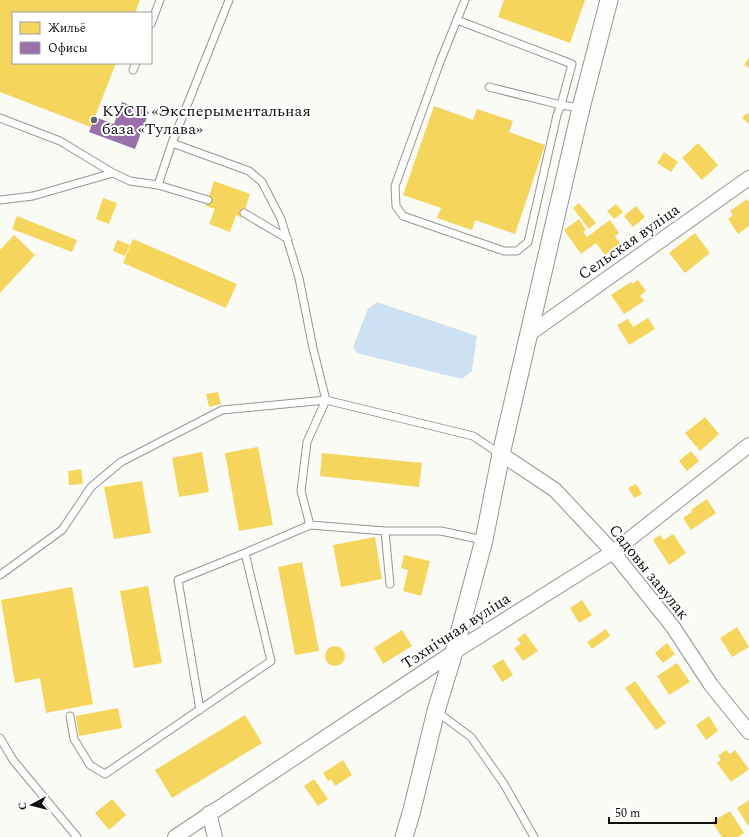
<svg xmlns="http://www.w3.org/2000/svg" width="749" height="837" font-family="Spectral,serif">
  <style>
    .water { fill: #cee1f2 }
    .homes { fill: #f6d55c }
    .offices { fill: #9970ab }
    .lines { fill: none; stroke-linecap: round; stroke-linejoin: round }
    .service-casing { stroke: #959593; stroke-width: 9 }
    .minor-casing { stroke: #959593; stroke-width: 16 }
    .tertiary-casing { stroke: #959593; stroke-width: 19 }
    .service { stroke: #fefefe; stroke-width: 7 }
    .minor { stroke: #fefefe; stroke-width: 14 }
    .tertiary { stroke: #fefefe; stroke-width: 17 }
    .poi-dot { fill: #626260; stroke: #fff; stroke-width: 1.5 }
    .labels { text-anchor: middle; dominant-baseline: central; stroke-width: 4; stroke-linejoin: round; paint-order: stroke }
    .poi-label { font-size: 16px; fill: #0f0f0f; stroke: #fff; text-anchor: start }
    .street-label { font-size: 16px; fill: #0f0f0f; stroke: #fff }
  </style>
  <rect width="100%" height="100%" fill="#fbfbf5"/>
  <path class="water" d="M377,302L477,336L472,371L462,379L357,353L353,347L368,309Z"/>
  <path class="homes" d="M0,0H140L135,13H13V63H116L91,127L0,92Z
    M504,0H585L570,43L498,17Z
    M749,57V68L744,65Z
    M434,106L473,120L477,109L513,121L509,132L545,145L515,234L475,220L472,230L437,218L441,208L403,195Z
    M747,113L749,115V124L742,118Z
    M698,143L718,165L702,180L682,158Z
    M664,152L678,162L671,172L657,163Z
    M214,181L250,194L242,218L236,215L230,232L209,224L215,209L206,206Z
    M103,198L117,203L109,224L96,219Z
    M747,199L749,202V226L738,234L728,219L733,215L730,211Z
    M579,203L596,223L589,229L573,208Z
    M616,204L623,212L614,219L607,211Z
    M636,206L645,217L633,227L624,216Z
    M17,216L77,240L72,252L12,229Z
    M579,219L586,230L583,232L587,237L610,220L619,233L615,236L620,244L605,255L596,243L581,254L564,230Z
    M695,233L710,253L685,273L669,253Z
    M14,235L35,255L0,293V250Z
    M133,239L237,284L226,308L123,263Z
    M117,240L130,245L125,256L113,251Z
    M638,280L646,291L640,296L644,301L624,314L611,295L631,282L632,284Z
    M648,318L655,329L629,345L617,325L628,319L633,327Z
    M218,392L221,404L209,407L206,394Z
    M705,417L719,434L700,451L685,433Z
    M258,447L273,525L239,531L225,453Z
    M691,451L699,461L687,471L679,461Z
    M202,452L209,492L179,497L172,458Z
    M322,453L422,463L419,487L320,476Z
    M81,469L83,484L69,485L68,471Z
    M142,481L151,533L114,539L104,487Z
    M636,484L642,494L634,498L628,488Z
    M707,499L716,513L691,530L683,518L692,512L691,510Z
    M673,534L686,553L669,565L653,540L660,535L664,540Z
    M375,537L382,579L341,587L333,545Z
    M404,555L430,561L421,596L403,591L408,570L401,568Z
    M302,562L319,651L295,655L278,567Z
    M148,586L162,663L134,668L120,591Z
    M72,587L93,704L46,713L40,678L15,683L1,600Z
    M582,600L592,615L579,623L570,608Z
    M737,627L749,647L732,657L720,638Z
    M606,629L610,636L592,649L587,642Z
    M402,630L412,646L383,664L374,648Z
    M525,633L538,651L523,661L514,648L521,644L517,639Z
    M667,643L675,654L663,663L655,653Z
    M325 656a10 10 0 1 1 20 0a10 10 0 1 1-20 0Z
    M503,659L513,675L502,682L492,666Z
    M677,663L690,682L669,695L657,676Z
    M635,681L666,723L656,730L625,688Z
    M118,708L122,728L79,736L76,716Z
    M245,715L262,743L172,798L155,770Z
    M709,716L718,731L706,740L696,725Z
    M726,750L730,754L735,750L749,769L731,782L717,763L721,760L718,756Z
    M343,760L352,775L335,786L331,779L328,781L323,773Z
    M314,779L328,799L318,806L304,786Z
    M112,799L126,815L109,830L95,813Z
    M749,800V827L737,808Z
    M730,811L744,833L738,837H722L712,822Z"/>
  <path class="offices" d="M122,102L149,112L135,149L89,132L95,117L114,124Z"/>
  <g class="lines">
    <g class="service-casing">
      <path id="service" d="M229,0L172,143L249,171L262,182L281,219L299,278L313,348L326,400L307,442L301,491L310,525L385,531
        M465,0L440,62L395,186L396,206L403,216L504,251H517L528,242L557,115L561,105L581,108
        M457,20L572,64L561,105L489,87
        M151,24L160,0
        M133,70L136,63
        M0,118L60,141L113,173L130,181L158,185
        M172,143L158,185L208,200
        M0,200L33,196L113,173
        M244,213L288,239
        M0,575L62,530L91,487L121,462L222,410L326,400L473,436L500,454
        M390,584L385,531H441L483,540
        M200,710L178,580L245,553
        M436,711L471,737L504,784L534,837
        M70,716L74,739L90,765L105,774L271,661L245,553L310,525
        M0,738L13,760L77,837"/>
    </g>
    <g class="minor-casing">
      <path id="minor" d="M529,334L749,178
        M501,454L555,490L613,552L673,627L711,685L749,732
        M209,813L215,837
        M175,837L454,652L613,552L749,445"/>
    </g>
    <g class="tertiary-casing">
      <path id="tertiary" d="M404,837L412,810L436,711L454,652L484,540L501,454L581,108L609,0"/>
    </g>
    <use href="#service" class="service"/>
    <use href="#minor" class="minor"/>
    <use href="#tertiary" class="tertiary"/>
  </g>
  <circle class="poi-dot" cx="94" cy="120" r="4"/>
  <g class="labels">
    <g class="poi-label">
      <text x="102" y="111">КУСП «Эксперыментальная<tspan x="102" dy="18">база «Тулава»</tspan></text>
    </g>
    <g class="street-label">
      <text transform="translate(629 242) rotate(-35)">Сельская вуліца</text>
      <text transform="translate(649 572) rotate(51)">Садовы завулак</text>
      <text transform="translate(456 631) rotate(-33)">Тэхнічная вуліца</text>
    </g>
  </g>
  <rect x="12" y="12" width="140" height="52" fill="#ffffff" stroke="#9f9f9f"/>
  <rect x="20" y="22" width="20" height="12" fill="#f6d55c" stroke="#9f9f9f"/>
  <text x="48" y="32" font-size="12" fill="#0f0f0f">Жильё</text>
  <rect x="20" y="42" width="20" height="12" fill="#9970ab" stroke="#9f9f9f"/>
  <text x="48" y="52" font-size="12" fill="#0f0f0f">Офисы</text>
  <g transform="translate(32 805) rotate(263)" stroke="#ffffff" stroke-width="3" paint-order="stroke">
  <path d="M0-3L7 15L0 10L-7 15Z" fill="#0f0f0f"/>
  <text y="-6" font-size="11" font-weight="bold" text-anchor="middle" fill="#0f0f0f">С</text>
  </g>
  <path d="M609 817v6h107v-6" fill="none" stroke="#0f0f0f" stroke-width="2"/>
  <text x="615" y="817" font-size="12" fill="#0f0f0f" stroke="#ffffff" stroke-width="3" paint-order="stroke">50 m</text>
</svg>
